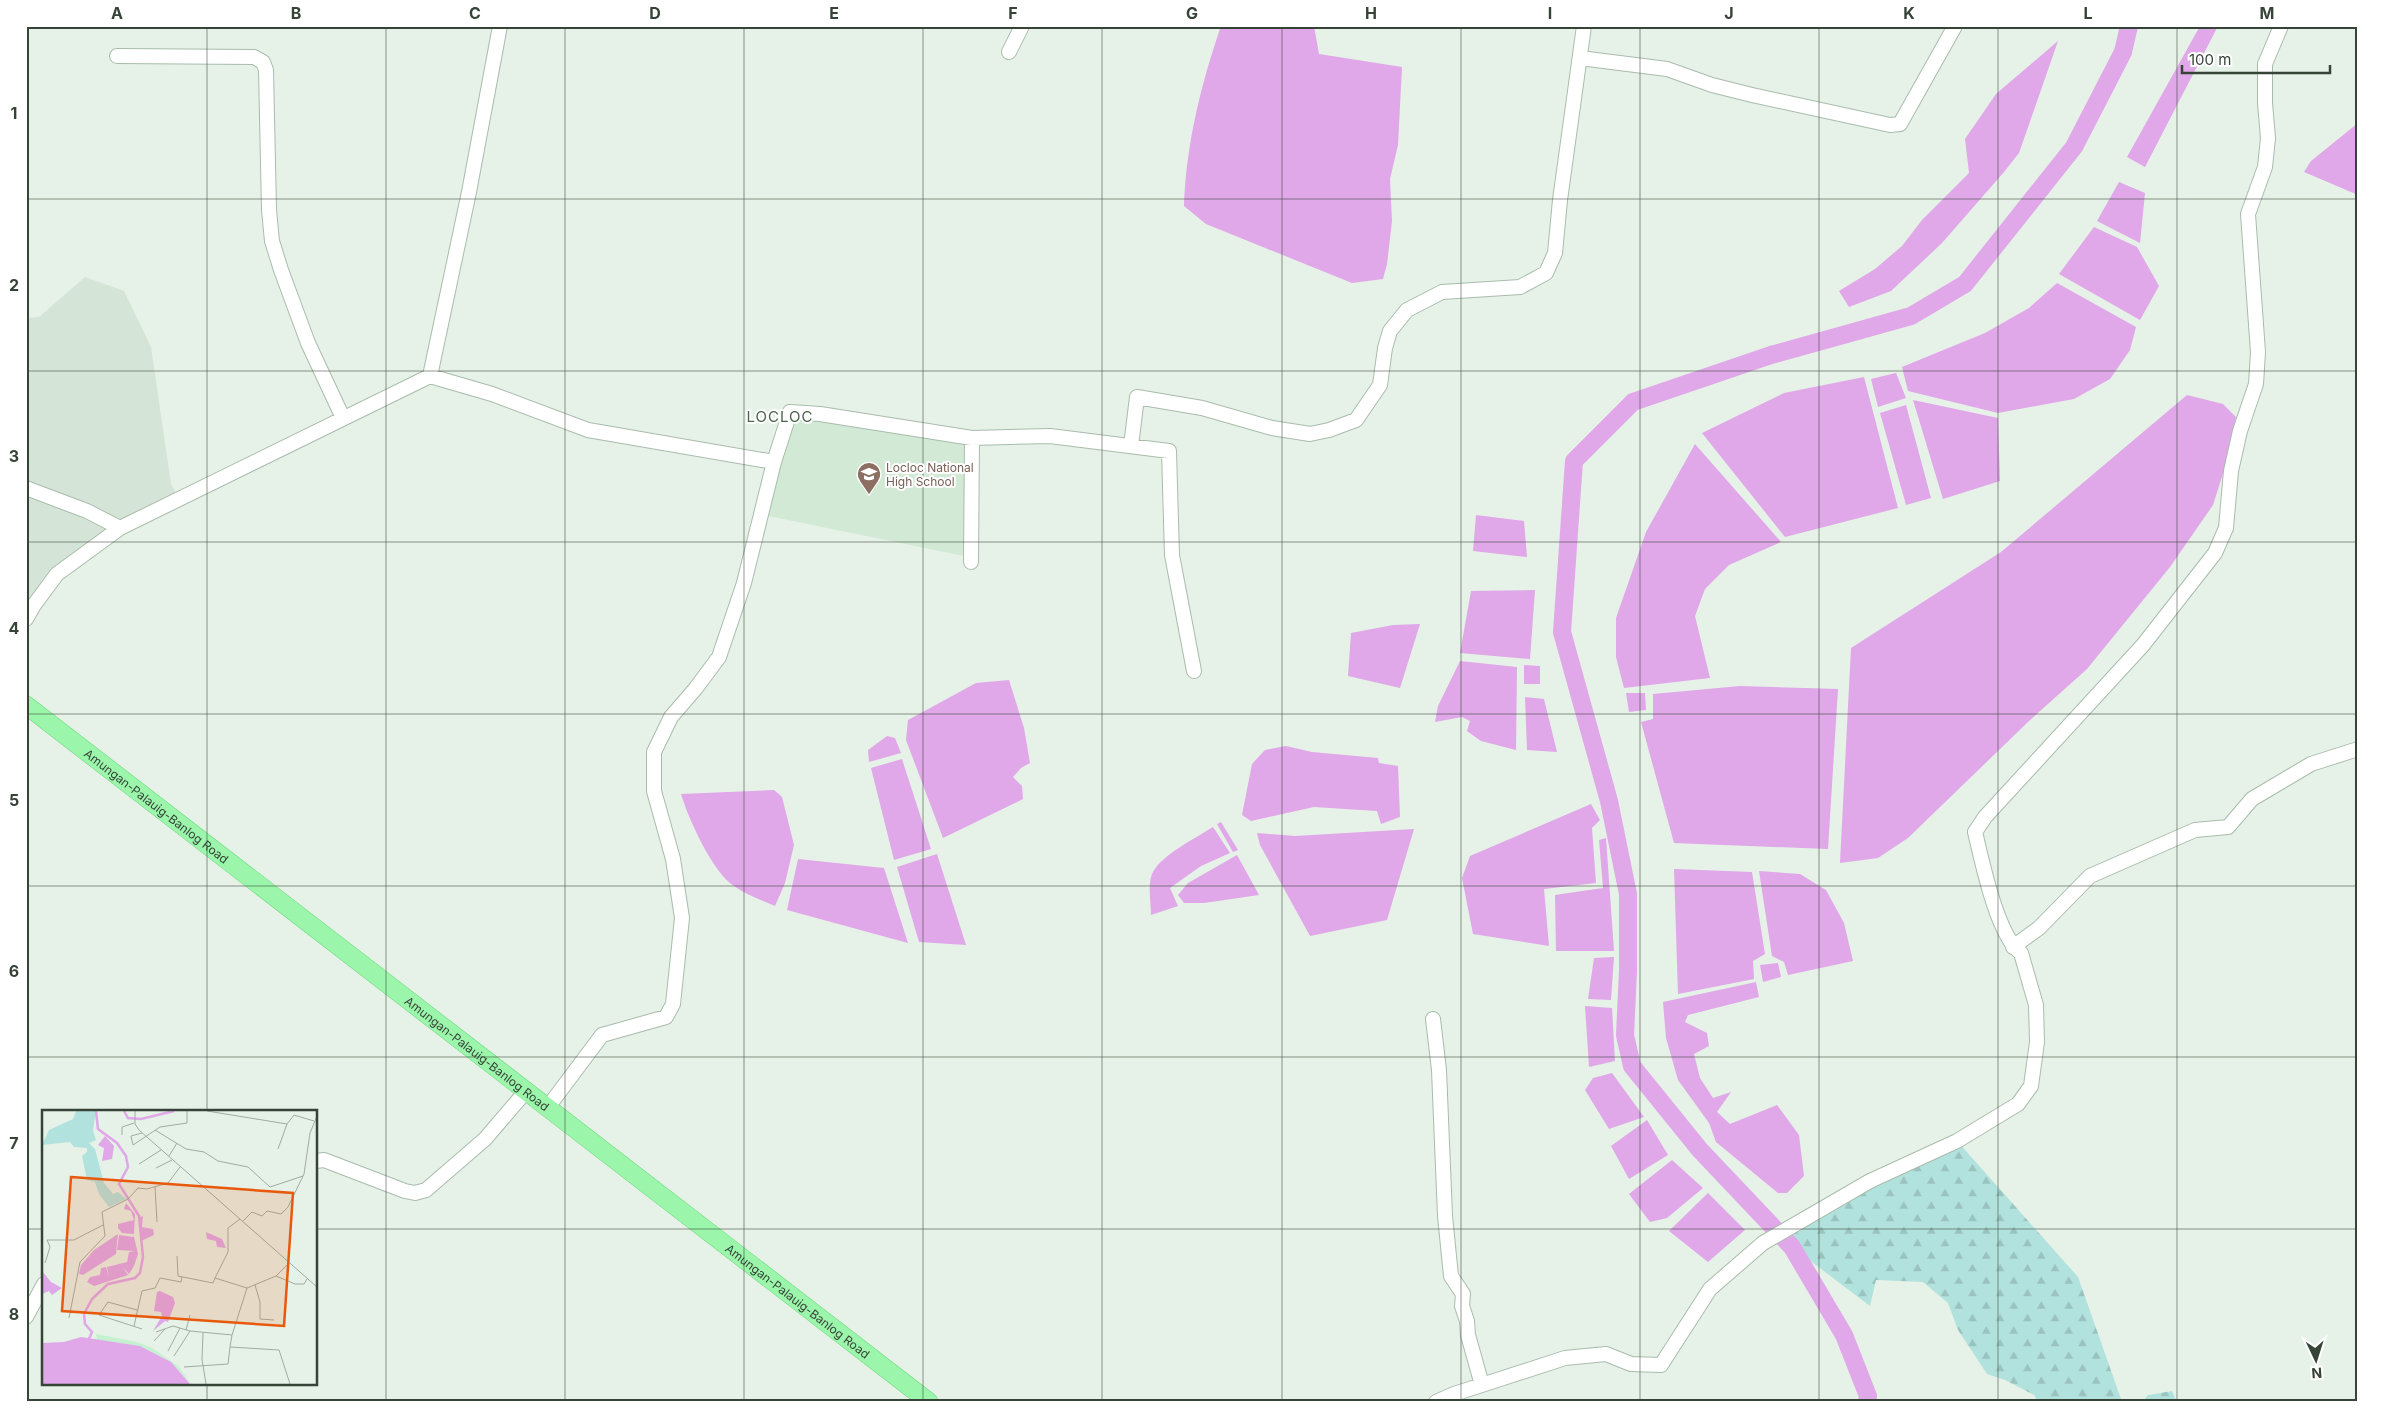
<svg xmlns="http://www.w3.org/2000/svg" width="2384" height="1428" font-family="Inter,sans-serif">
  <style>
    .residential { fill: #d4e5d7 }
    .education { fill: #d1e9d5 }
    .forest { fill: url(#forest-firs) }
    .water { fill: #e0a7e9 }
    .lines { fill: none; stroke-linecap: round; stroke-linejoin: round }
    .river { stroke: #e0a7e9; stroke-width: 18 }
    .minor-casing { stroke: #a9bcac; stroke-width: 16 }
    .major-casing { stroke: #6dd87e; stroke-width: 19 }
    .minor { stroke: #fff; stroke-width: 14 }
    .major { stroke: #9bf5ab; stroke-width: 18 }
    .grid { fill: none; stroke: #364337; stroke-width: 1; stroke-opacity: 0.55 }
    .labels { text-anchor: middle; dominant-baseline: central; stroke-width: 4; stroke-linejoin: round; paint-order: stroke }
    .education-label { font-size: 12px; fill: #785e54; stroke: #fff; text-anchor: start }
    .street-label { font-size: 12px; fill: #364337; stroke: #fff }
    .quarter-label { font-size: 15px; letter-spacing: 1px; fill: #4e654f; stroke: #fff }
    .inset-river { fill: none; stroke: #e0a7e9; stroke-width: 2.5 }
    .inset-road { fill: none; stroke: #a0aba1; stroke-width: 1 }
    .view { fill: #e8590c; fill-opacity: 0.15; stroke: #e8590c; stroke-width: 2.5 }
    .inset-edge { fill: none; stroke: #364337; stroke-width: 2.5 }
    .neatline { fill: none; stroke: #364337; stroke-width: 2 }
    .grid-label { font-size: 16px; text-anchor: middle; font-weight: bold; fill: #364337 }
  </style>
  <defs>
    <pattern id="forest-firs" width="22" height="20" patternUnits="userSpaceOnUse" patternTransform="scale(1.25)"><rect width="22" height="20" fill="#b2e2de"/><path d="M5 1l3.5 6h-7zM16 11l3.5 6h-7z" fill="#9ac3bf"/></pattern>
  </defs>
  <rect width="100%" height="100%" fill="#e6f1e7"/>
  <path class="residential" d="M85,277L124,291L151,347L171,484L176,493L106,530L65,559L26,610V318L39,317Z"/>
  <path class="education" d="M805,417L965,442L967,511L964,556L764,515L777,479L790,422Z"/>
  <path class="forest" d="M1957,1141L2078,1277L2121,1399L2126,1402H2038L2034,1395L2005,1380L1987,1374L1958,1330L1948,1303L1923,1282L1876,1280L1870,1306L1792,1247L1784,1237L1806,1218Z
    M2172,1391L2177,1402H2142L2148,1395Z"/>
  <path class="water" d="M1221,26H1314L1319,54L1402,67L1398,145L1390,179L1392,221L1387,264L1383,279L1352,283L1206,224L1184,206C1186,145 1201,84 1221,26Z
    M2200,26H2218L2145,167L2127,157Z
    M2058,41L2019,153L2004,172L1942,243L1891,291L1849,307L1839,291L1875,269L1902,246L1922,220L1969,173L1965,139L1996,94Z
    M2358,123V195L2304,172L2311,161Z
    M2119,182L2145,193L2140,243L2097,221Z
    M2094,227L2137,247L2159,286L2140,320L2059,274Z
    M2057,283L2136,327L2130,350L2110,379L2074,399L1998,413L1908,391L1902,367L1985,333L2029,308Z
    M1896,373L1906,398L1878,407L1871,379Z
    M1864,377L1898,508L1785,537L1702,433L1784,393Z
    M2187,395L2223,404L2236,417L2226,464L2213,505L2170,567L2087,669L2029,721L1908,838L1878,858L1840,863L1851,648L2001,552Z
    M1913,400L1998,418L2000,481L1943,499Z
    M1906,405L1931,498L1906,505L1880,413Z
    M1695,444L1781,542L1729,565L1705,589L1695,616L1710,678L1624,688L1616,657V618L1646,532Z
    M1476,515L1524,521L1527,557L1473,551Z
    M1535,590L1530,659L1460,653L1471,591Z
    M1420,624L1400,688L1348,676L1351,633L1393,625Z
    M1460,661L1517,667L1516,750L1481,741L1467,731L1470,721L1462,717L1435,722L1438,706Z
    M1524,665L1540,666V684H1524Z
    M1009,680L1024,728L1030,763L1021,768L1013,777L1022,786L1023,799L943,838L906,740L908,720L976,683Z
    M1740,686L1838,689L1828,849L1674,843L1641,722L1653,719V694Z
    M1626,693H1645L1646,710L1629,712Z
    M1525,697L1544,699L1557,752L1527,750Z
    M887,736L895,738L901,753L869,762L868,750Z
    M1286,746L1312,752L1378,758L1379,763L1398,766L1400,817L1381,824L1377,811L1314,807L1251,821L1242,815L1252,764L1265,750Z
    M902,759L931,849L894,860L871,768Z
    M774,790L782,797L794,845L785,883L775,906C762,900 746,895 734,886C713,873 688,818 681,794Z
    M1591,804L1600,820L1592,828L1596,883L1544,889L1549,946L1473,934L1462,878L1470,856Z
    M1221,822L1238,850L1233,852L1217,824Z
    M1213,827L1230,853L1201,866L1170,888L1178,906L1151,915C1151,902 1147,883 1153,872C1163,854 1196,838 1213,827Z
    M1414,829L1387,920L1310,936L1260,845L1257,833L1295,836Z
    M1606,838L1614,951H1556L1555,895L1603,888L1599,840Z
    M937,854L966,945L919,942L897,867Z
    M1237,855L1259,895L1204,903H1184L1178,895L1188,883Z
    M798,859L884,868L908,943L787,910Z
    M1674,869L1752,872L1765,954L1753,961L1754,979L1678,994Z
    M1759,871L1800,874L1826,890L1844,923L1853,961L1788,975L1784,962L1772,956Z
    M1614,957L1611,1000L1588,999L1594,958Z
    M1778,963L1781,977L1763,982L1760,965Z
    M1756,982L1759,997L1688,1015L1685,1022L1707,1033L1709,1046L1694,1054L1700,1078L1713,1098L1731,1092L1717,1112L1730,1124L1777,1105L1799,1135L1804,1176L1787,1193H1778L1716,1142L1709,1123L1678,1080L1666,1038L1663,1002Z
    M1585,1006L1612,1008L1615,1061L1589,1067Z
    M1612,1073L1644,1117L1609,1129L1585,1090L1593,1078Z
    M1647,1120L1668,1155L1629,1179L1611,1146Z
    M1672,1160L1703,1188L1667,1218L1650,1222L1629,1194Z
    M1708,1193L1745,1230L1708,1262L1669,1231Z"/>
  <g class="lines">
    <path class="river" d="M1867,1402L1868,1396L1844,1335L1792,1247L1700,1150L1632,1066L1625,1035L1628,971V894L1609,801L1562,632L1574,461L1633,402L1771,355L1911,316L1965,284L2074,147L2123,52L2129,26"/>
    <g class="minor-casing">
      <path id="minor" d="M1009,52L1022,26
        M117,56L254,57L263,62L266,70L269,210L272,241L281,270L308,343L343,418
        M1580,58L1667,69L1712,85L1752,95L1890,125L1900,124L1955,26
        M430,376L469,192L500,26
        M1131,446L1137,397L1202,408L1272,428L1310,434L1329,430L1356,420L1369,401L1380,385L1385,348L1390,331L1407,310L1442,292L1520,287L1546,273L1555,253L1560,200L1584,26
        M774,462L790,412L820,414L972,438L1050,436L1169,451L1172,555L1194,671
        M26,488L87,511L120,528
        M971,562L972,438
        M26,619L34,605L57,574L120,528L430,376L492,394L588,430L774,462L744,583L719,657L696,688L671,717L654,752V791L673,859L682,918L673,1004L666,1017L602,1035L548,1107
        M2013,947L2039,928L2090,876L2195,830L2228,827L2252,799L2311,764L2358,749
        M1433,1019L1439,1070L1445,1216L1451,1276L1463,1294L1462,1306L1467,1321L1468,1335L1482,1385
        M316,1161L324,1160L405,1191L415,1193L426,1190L485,1139L527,1090
        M26,1317L44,1284
        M1436,1402L1454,1394L1565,1358L1606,1354L1631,1364L1661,1365L1710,1289L1763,1243L1870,1181L1957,1141L2018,1104L2031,1086L2037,1042L2036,1005L2021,953C1997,936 1982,861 1975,832L1985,817L2143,645L2215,553L2226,528L2231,471L2240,431L2256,384L2258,352L2248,214L2265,167L2268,138L2265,103V64L2281,26"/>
    </g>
    <g class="major-casing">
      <g id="major">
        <path id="s1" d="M26,705L929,1402"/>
      </g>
    </g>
    <use href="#minor" class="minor"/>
    <use href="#major" class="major"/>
  </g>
  <path class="grid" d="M207,26V1112M386,26V1402M565,26V1402M744,26V1402M923,26V1402M1102,26V1402M1282,26V1402M1461,26V1402M1640,26V1402M1819,26V1402M1998,26V1402M2177,26V1402M26,199H2358M26,371H2358M26,542H2358M26,714H2358M26,886H2358M26,1057H2358M26,1229H44M316,1229H2358M207,1384V1402"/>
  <defs>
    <g id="school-pin" transform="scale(1.25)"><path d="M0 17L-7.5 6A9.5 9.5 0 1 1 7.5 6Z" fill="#8d6e63" stroke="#fff"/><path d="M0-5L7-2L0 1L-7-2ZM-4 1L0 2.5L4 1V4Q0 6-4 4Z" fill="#fff"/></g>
  </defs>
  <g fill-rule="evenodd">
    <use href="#school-pin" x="869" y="474"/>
  </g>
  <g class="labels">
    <g class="education-label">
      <text x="886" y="467">Locloc National<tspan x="886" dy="14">High School</tspan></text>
    </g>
    <g class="street-label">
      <text stroke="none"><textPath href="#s1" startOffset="165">Amungan-Palauig-Banlog Road</textPath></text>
      <text stroke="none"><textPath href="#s1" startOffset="570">Amungan-Palauig-Banlog Road</textPath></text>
      <text stroke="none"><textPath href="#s1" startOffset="975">Amungan-Palauig-Banlog Road</textPath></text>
    </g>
    <g class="quarter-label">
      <text x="780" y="416">LOCLOC</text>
    </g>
  </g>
  <g transform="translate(42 1110)">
    <rect width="275" height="275" fill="#e6f1e7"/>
    <path d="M34,1H54L51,20L54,30L47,33L53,39L62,73L71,84L76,82L84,89L67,97L57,84L53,72L45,70L40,46L45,42V38L32,37L28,32L0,35L7,20L31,9Z" fill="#b2e2de"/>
    <path d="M54,224L95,232L110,238L136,256L149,274L129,252L98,236L55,230Z" fill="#c4f2d0"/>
    <path d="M63,26L72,36L70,49L60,51L62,38L56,35ZM84,93L93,104L92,124L80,123L76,118V114L92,110L89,101L82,99ZM101,106L100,117L111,119L112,125L99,131L98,107ZM164,122L180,129L184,138L175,137L174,131L165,129ZM76,124L74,144L41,165L37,164L39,155L52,140ZM77,125L92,127L96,144L92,156L87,164L81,157L86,165L52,176L45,172L48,167L58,165L59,158L64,157L67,167L65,157L85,152L87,142L93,141L75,140ZM0,161L9,172L20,178L10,185L7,181L0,184ZM118,181L131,187L133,193L126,212L123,211L111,221L120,206L119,202L112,201L115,182ZM39,227L98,236L129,252L148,274H0V233L22,232Z" fill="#e0a7e9"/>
    <path class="inset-river" d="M82,1L86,8L99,9L132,1M47,229L50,222L43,214L42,204L50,189L66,174L93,168L98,163L101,147L97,106L77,74L86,57L84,46L75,33L56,19L54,1"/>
    <path class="inset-road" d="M93,1V14L97,20L275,177M165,1L245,14L236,39M245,14L252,5L272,11M113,20L144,39L162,42L176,51L206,57L228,77L261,66M100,23L89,26L91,35L118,17L145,13V1M80,25V17L92,13M127,46L135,33M97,54L119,40M114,58L130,50M113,77L115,112M198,109L186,118V142L173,168L205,178L234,166L247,153M201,111L210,102L220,106L225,101L239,104L246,97L262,64L268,23L275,6M135,146L136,166L171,173L173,168M3,153L8,137L5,130H32L61,115M234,166L253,174H262L265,169M213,175L218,192V209L232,210M95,200L66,192L57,205L100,219M27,208L38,152L63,126L60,102L86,89L96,78L105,79L126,73L138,57M92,216L100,181L113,178L118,168L139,172L140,167M144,220L148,205M114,222L131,216L148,221M161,223L160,249L164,274M190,225L188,237L237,240L248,274M112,231L123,219M126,241L138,218M132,246L148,221L190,225L205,178M142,257L186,254L188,237"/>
    <path class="view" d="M29,67L251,83L242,216L20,201Z"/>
    <rect width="275" height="275" class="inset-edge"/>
  </g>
  <rect width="2384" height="1428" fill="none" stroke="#ffffff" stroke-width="55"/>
  <g transform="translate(2316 1360) rotate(176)" stroke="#ffffff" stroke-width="4" paint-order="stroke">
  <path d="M0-4L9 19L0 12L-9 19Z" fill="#364337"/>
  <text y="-8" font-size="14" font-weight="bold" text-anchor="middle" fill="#364337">N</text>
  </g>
  <path d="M2182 65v8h148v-8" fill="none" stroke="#364337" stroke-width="2.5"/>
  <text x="2189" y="65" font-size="15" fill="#364337" stroke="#ffffff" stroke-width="4" paint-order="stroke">100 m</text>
  <rect x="28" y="28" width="2328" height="1372" class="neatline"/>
  <g class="grid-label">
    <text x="117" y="19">A</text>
    <text x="296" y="19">B</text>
    <text x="475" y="19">C</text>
    <text x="655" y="19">D</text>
    <text x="834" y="19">E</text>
    <text x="1013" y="19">F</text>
    <text x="1192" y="19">G</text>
    <text x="1371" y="19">H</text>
    <text x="1550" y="19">I</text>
    <text x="1729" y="19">J</text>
    <text x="1909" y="19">K</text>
    <text x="2088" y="19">L</text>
    <text x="2267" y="19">M</text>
    <text x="14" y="119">1</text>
    <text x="14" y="291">2</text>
    <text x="14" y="462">3</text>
    <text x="14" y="634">4</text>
    <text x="14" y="806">5</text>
    <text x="14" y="977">6</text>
    <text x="14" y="1149">7</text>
    <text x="14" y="1320">8</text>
  </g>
</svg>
